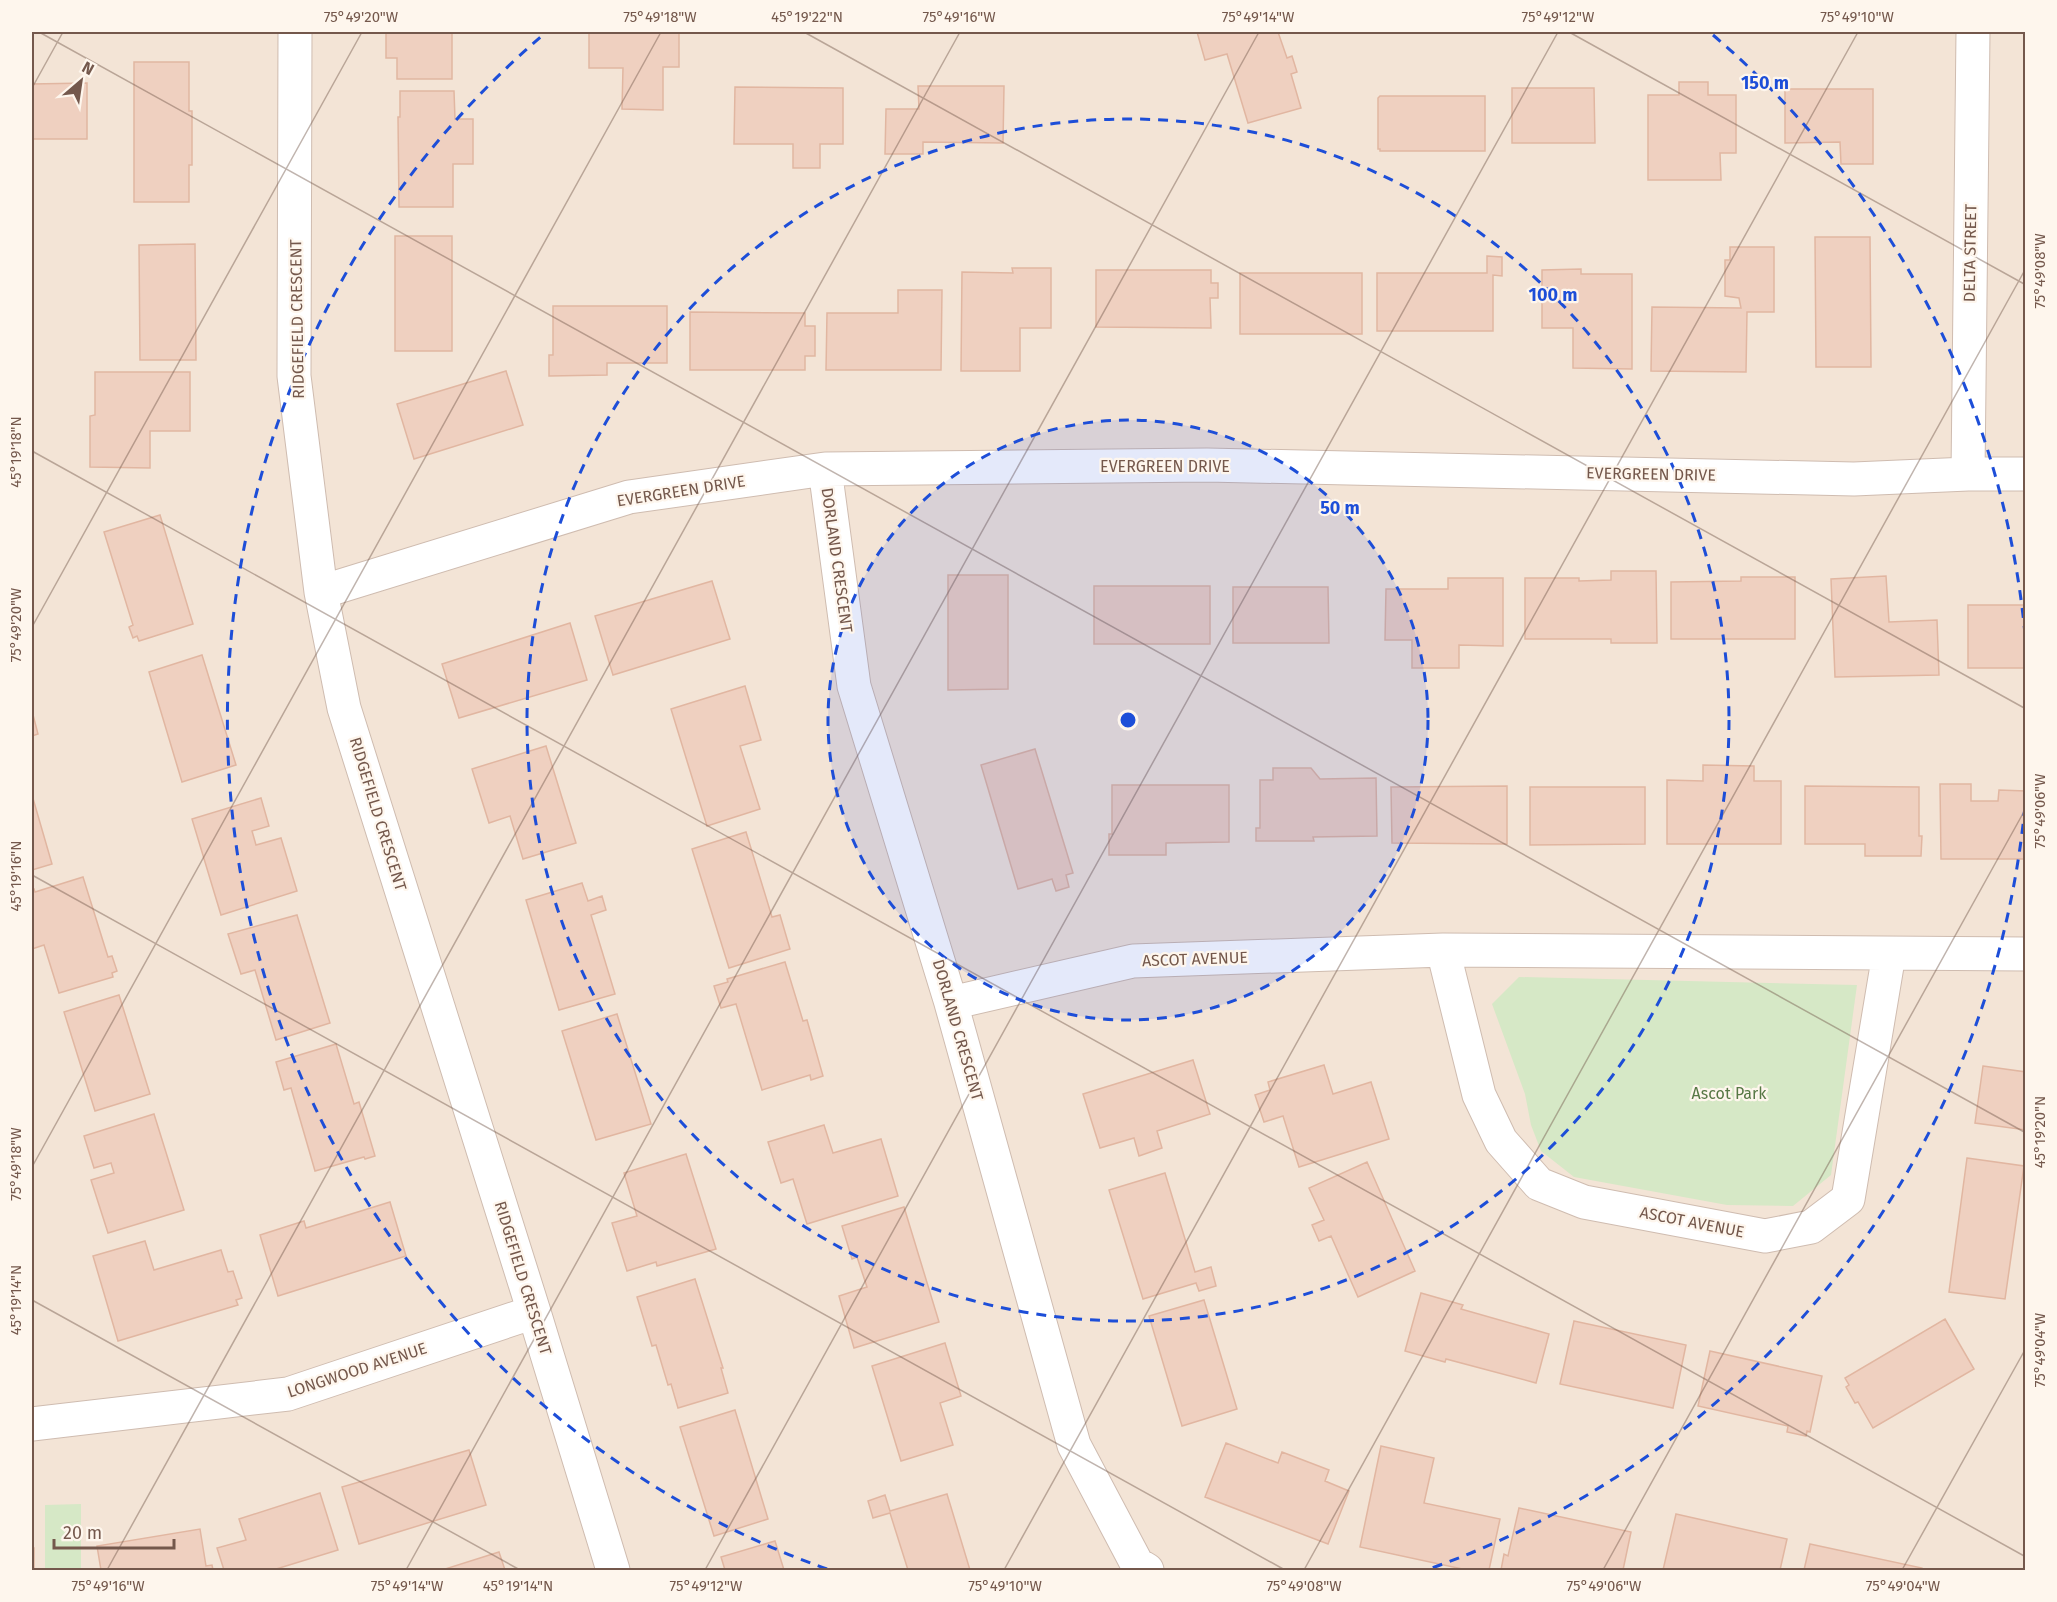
<svg xmlns="http://www.w3.org/2000/svg" width="2057" height="1602" font-family="'Fira Sans',sans-serif">
  <style>
    .residential { fill: #f3e4d6 }
    .green { fill: #d6e8c6 }
    .building { fill: #efd0c0; stroke: #e1b6a1; stroke-width: 1.5 }
    .lines { fill: none; stroke-linecap: round; stroke-linejoin: round }
    .minor-casing { stroke: #cfbcb0; stroke-width: 35 }
    .minor { stroke: #fff; stroke-width: 33 }
    .ticks { fill: none; stroke: #74584c; stroke-width: 1.5; stroke-opacity: 0.45 }
    .ring { fill: none; stroke: #1d4ed8; stroke-width: 3; stroke-dasharray: 10 8 }
    .labels { text-anchor: middle; dominant-baseline: central; stroke-width: 4.5; stroke-linejoin: round; paint-order: stroke }
    .street-label { font-size: 16px; fill: #74584c; stroke: #fef6ed }
    .park-label { font-size: 16px; fill: #577845; stroke: #fef6ed }
    .centre { fill: #1d4ed8; stroke: #fef6ed; stroke-width: 3 }
    .ring-label { font-size: 18px; text-anchor: middle; font-weight: bold; fill: #1d4ed8; stroke: #fef6ed; stroke-width: 4.5; stroke-linejoin: round; paint-order: stroke }
    .neatline { fill: none; stroke: #74584c; stroke-width: 2 }
    .ticks-label { font-size: 15px; text-anchor: middle; fill: #74584c }
  </style>
  <rect width="100%" height="100%" fill="#fbf2e7"/>
  <path class="residential" d="M32,32H2025V1570H32Z"/>
  <path class="green" d="M1519,977L1857,985L1831,1175L1793,1206L1727,1205L1574,1177L1541,1151L1531,1125L1525,1094L1492,1004Z
    M81,1504V1570H45V1505Z"/>
  <path class="building" d="M386,32H452V79H397V58H386Z
    M589,32H679V67H663V110L622,109L623,68H589Z
    M1197,32H1278L1287,58L1292,56L1297,72L1291,74L1301,108L1248,123L1227,54L1205,60Z
    M134,62H189V111H192V165H189V202H134Z
    M1679,82H1708V95H1736V153H1720L1721,180H1648V95H1679Z
    M87,83V139H32V84Z
    M918,86H1004L1003,143L923,142V154H885L886,109H919Z
    M735,87L843,88V144H820V168H793V144H734Z
    M1512,88H1594L1595,143H1512Z
    M1785,89H1873V164H1841L1840,142L1785,143Z
    M400,91H454L455,119H473V164H453V207H399L398,117H400Z
    M1380,96H1485V151H1380V149H1378V98Z
    M395,236H452V351H395Z
    M1815,237H1870L1871,367H1816Z
    M195,244L196,360H140L139,245Z
    M1730,247H1774V312H1747L1746,372L1651,371L1652,307L1741,308L1739,298L1725,296V260H1730Z
    M1487,256L1502,257V276L1493,275V331H1377V273H1487Z
    M1012,268H1051V328H1020V371H961L962,272L1013,273Z
    M1581,269V274H1632V369L1573,368V328H1542V270Z
    M1096,270H1211V283H1218V298H1210L1211,328L1096,327Z
    M1240,273H1362V334H1240Z
    M898,290H942L941,370H826L827,313H898Z
    M553,306H667V363H607V375L549,376V355H553Z
    M690,312L805,313V326H815V356H805V370H690Z
    M506,371L523,425L414,459L397,404Z
    M95,372H190V431H150V468L90,467V416L95,415Z
    M160,515L193,624L139,641L137,636L133,638L129,627L133,625L104,532Z
    M1611,571H1656L1657,643H1611V639H1525V578H1579V581L1611,580Z
    M948,575H1008V689L948,690Z
    M1886,576L1889,622L1937,620L1939,675L1835,677L1831,579Z
    M1741,577H1795V639H1671V582L1741,581Z
    M1448,578H1503V646L1459,645V668H1412V640H1385L1386,589H1448Z
    M712,581L730,639L613,675L595,616Z
    M1094,586H1210V644H1094Z
    M1233,587H1328L1329,643H1233Z
    M1968,605H2026V668H1968Z
    M570,623L587,680L459,718L442,664Z
    M202,655L236,765L182,782L149,672Z
    M745,686L761,740L740,746L760,809L707,826L671,709Z
    M32,711L38,734L32,736Z
    M546,746L576,843L523,859L510,816L489,823L472,769Z
    M1035,749L1073,873L1066,875L1069,887L1056,891L1052,879L1018,889L981,765Z
    M1703,765L1754,766V781H1781V844H1667V780L1703,781Z
    M1273,768H1311L1320,779L1376,778L1377,836L1313,837L1314,841H1256V828H1260V780H1273Z
    M1940,784H1971V801H1998L1999,790L2026,791V859H1941Z
    M1112,785H1229V842L1166,843V855H1109V834H1112Z
    M1507,786V844L1392,843L1391,787Z
    M1805,786L1919,787V836H1922L1921,856H1865V844H1805Z
    M1530,787H1645V844L1530,845Z
    M32,795L52,864L32,870Z
    M261,798L269,826L252,831L256,845L281,838L297,891L221,915L192,819Z
    M746,832L772,917L780,915L790,949L729,968L692,849Z
    M83,877L108,957L112,956L117,971L112,973L113,977L59,993L44,945L32,949V890L34,889L35,892Z
    M582,883L588,901L602,896L606,910L591,915L615,994L559,1010L526,900Z
    M297,915L330,1023L276,1040L255,970L241,974L228,934Z
    M785,962L803,1021L807,1020L823,1076L811,1080L810,1075L762,1090L736,1004L721,1008L714,986L728,982L727,979Z
    M119,995L150,1094L95,1111L64,1012Z
    M617,1014L651,1124L596,1140L562,1031Z
    M336,1044L354,1104L359,1102L375,1156L365,1159L364,1157L315,1171L291,1088L284,1090L276,1062Z
    M1193,1060L1210,1114L1157,1131L1162,1148L1139,1156L1134,1138L1100,1148L1083,1094Z
    M1324,1065L1333,1094L1371,1082L1389,1139L1299,1167L1283,1116L1264,1122L1255,1095L1270,1090L1268,1082Z
    M1983,1066L2026,1072V1130L1975,1123Z
    M154,1114L184,1210L108,1233L91,1180L114,1173L111,1163L94,1168L84,1136Z
    M824,1125L833,1153L881,1139L898,1196L807,1224L793,1179L781,1183L768,1142Z
    M686,1154L716,1249L657,1266L656,1262L627,1271L612,1223L637,1216L624,1173Z
    M1967,1158L2024,1166L2005,1299L1949,1292Z
    M1367,1162L1415,1271L1358,1297L1331,1236L1319,1241L1312,1225L1324,1220L1309,1188Z
    M1165,1173L1195,1272L1211,1267L1216,1286L1199,1291L1196,1283L1143,1299L1109,1190Z
    M390,1202L406,1256L278,1296L260,1235L304,1221L306,1228Z
    M904,1207L939,1322L854,1348L839,1296L867,1287L857,1257L852,1259L842,1226Z
    M145,1241L154,1270L221,1250L228,1272L233,1271L242,1298L236,1300L238,1305L118,1341L93,1256Z
    M695,1279L723,1368H721L728,1393L678,1408L671,1384L668,1385L656,1345L652,1346L637,1297Z
    M1421,1293L1463,1305L1461,1309L1549,1334L1536,1383L1446,1359L1445,1362L1405,1351Z
    M1204,1300L1237,1409L1182,1426L1149,1316Z
    M1945,1319L1974,1369L1873,1428L1858,1402L1855,1403L1846,1387L1849,1385L1845,1378Z
    M1574,1321L1686,1345L1673,1408L1560,1384Z
    M945,1343L961,1396L940,1403L953,1445L901,1461L872,1366Z
    M1710,1351L1822,1376L1810,1432L1807,1431L1806,1436L1787,1432L1788,1426L1698,1406Z
    M735,1410L768,1519L714,1536L680,1427Z
    M1226,1443L1278,1463L1282,1452L1329,1470L1325,1481L1349,1491L1328,1544L1205,1497Z
    M1381,1446L1434,1458L1424,1503L1500,1519L1489,1570H1467L1360,1547Z
    M469,1450L486,1505L359,1544L342,1487Z
    M320,1493L338,1550L273,1570H224L217,1548L246,1540L239,1519Z
    M947,1494L970,1570H908L890,1513L873,1518L868,1501L885,1495L890,1511Z
    M1519,1508L1631,1532L1623,1570H1501L1504,1554L1508,1556Z
    M1676,1514L1787,1539L1780,1570H1663Z
    M200,1529L206,1566L212,1565L213,1570H101L97,1546Z
    M775,1541L784,1570H725L721,1557Z
    M1810,1544L1922,1568V1570H1804Z
    M32,1548H34V1570H32Z
    M499,1552L505,1570H446L445,1569Z"/>
  <g class="lines">
    <g class="minor-casing">
      <path id="minor" d="M295,32L294,376L321,592L344,708L534,1312L613,1570
        M825,469L854,686L951,1003L1074,1445L1137,1564L1147,1570
        M1968,474L1973,32
        M321,592L629,497L825,469L1207,465L1854,479L1968,474H2026
        M1443,950L1479,1095L1501,1141L1539,1184L1584,1202L1765,1236L1811,1227L1848,1199L1889,954
        M951,1003L1133,961L1443,950L2026,954
        M32,1424L288,1394L534,1312"/>
    </g>
    <use href="#minor" class="minor"/>
  </g>
  <path class="ticks" d="M39,32L2026,1133M804,32L2026,709M1569,32L2026,285M32,88L63,32M32,451L2026,1557M32,627L362,32M32,875L1285,1570M32,1167L661,32M32,1300L520,1570M107,1570L960,32M406,1570L1259,32M705,1570L1558,32M1004,1570L1858,32M1304,1570L2026,268M1603,1570L2026,808M1902,1570L2026,1348"/>
  <circle cx="1128" cy="720" r="300" fill="#1d4ed8" fill-opacity=".12"/>
  <g class="ring">
    <circle cx="1128" cy="720" r="300"/>
    <circle cx="1128" cy="720" r="601"/>
    <path d="M2025 806A901 901 0 0 1 1429 1569M827 1569A901 901 0 0 1 543 35M1713 35A901 901 0 0 1 2025 634"/>
  </g>
  <g class="labels">
    <g class="street-label">
      <text transform="translate(1970 253) rotate(-89)">DELTA STREET</text>
      <text transform="translate(297 319) rotate(-91)">RIDGEFIELD CRESCENT</text>
      <text x="1165" y="466">EVERGREEN DRIVE</text>
      <text transform="translate(1651 474) rotate(1)">EVERGREEN DRIVE</text>
      <text transform="translate(681 491) rotate(-9)">EVERGREEN DRIVE</text>
      <text transform="translate(837 560) rotate(82)">DORLAND CRESCENT</text>
      <text transform="translate(378 814) rotate(73)">RIDGEFIELD CRESCENT</text>
      <text transform="translate(1195 959) rotate(-2)">ASCOT AVENUE</text>
      <text transform="translate(958 1030) rotate(74)">DORLAND CRESCENT</text>
      <text transform="translate(1692 1222) rotate(11)">ASCOT AVENUE</text>
      <text transform="translate(523 1278) rotate(73)">RIDGEFIELD CRESCENT</text>
      <text transform="translate(357 1370) rotate(-18)">LONGWOOD AVENUE</text>
    </g>
    <g class="park-label">
      <text x="1729" y="1093">Ascot Park</text>
    </g>
  </g>
  <circle cx="1128" cy="720" r="9" class="centre"/>
  <g class="ring-label">
    <text x="1765" y="89">150 m</text>
    <text x="1553" y="301">100 m</text>
    <text x="1340" y="514">50 m</text>
  </g>
  <rect width="2057" height="1602" fill="none" stroke="#fef6ed" stroke-width="66"/>
  <g transform="translate(81 81) rotate(29)" stroke="#fef6ed" stroke-width="4.5" paint-order="stroke">
  <path d="M0-4.5L10 22L0 15L-10 22Z" fill="#74584c"/>
  <text y="-9" font-size="16" font-weight="bold" text-anchor="middle" fill="#74584c">N</text>
  </g>
  <path d="M54 1539v9h120v-9" fill="none" stroke="#74584c" stroke-width="3"/>
  <text x="63" y="1539" font-size="18" fill="#74584c" stroke="#fef6ed" stroke-width="4.5" paint-order="stroke">20 m</text>
  <rect x="33" y="33" width="1991" height="1536" class="neatline"/>
  <g class="ticks-label">
    <text x="361" y="22">75°49'20"W</text>
    <text x="660" y="22">75°49'18"W</text>
    <text x="807" y="22">45°19'22"N</text>
    <text x="959" y="22">75°49'16"W</text>
    <text x="1258" y="22">75°49'14"W</text>
    <text x="1558" y="22">75°49'12"W</text>
    <text x="1857" y="22">75°49'10"W</text>
    <text transform="translate(2040 271) rotate(-90)" y="5">75°49'08"W</text>
    <text transform="translate(16 452) rotate(-90)" y="5">45°19'18"N</text>
    <text transform="translate(16 625) rotate(-90)" y="5">75°49'20"W</text>
    <text transform="translate(2040 811) rotate(-90)" y="5">75°49'06"W</text>
    <text transform="translate(16 876) rotate(-90)" y="5">45°19'16"N</text>
    <text transform="translate(2040 1132) rotate(-90)" y="5">45°19'20"N</text>
    <text transform="translate(16 1164) rotate(-90)" y="5">75°49'18"W</text>
    <text transform="translate(16 1300) rotate(-90)" y="5">45°19'14"N</text>
    <text transform="translate(2040 1350) rotate(-90)" y="5">75°49'04"W</text>
    <text x="108" y="1591">75°49'16"W</text>
    <text x="407" y="1591">75°49'14"W</text>
    <text x="518" y="1591">45°19'14"N</text>
    <text x="706" y="1591">75°49'12"W</text>
    <text x="1005" y="1591">75°49'10"W</text>
    <text x="1304" y="1591">75°49'08"W</text>
    <text x="1604" y="1591">75°49'06"W</text>
    <text x="1903" y="1591">75°49'04"W</text>
  </g>
</svg>
